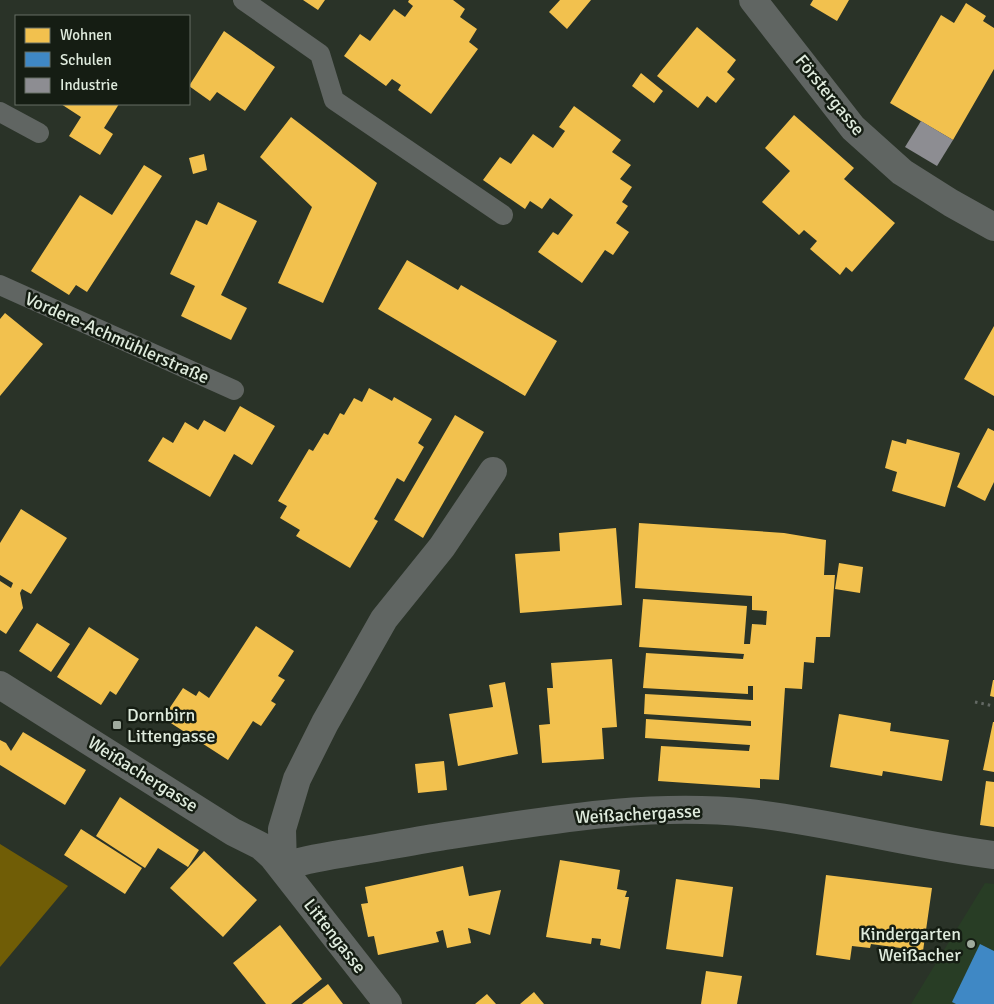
<svg xmlns="http://www.w3.org/2000/svg" width="994" height="1004" font-family="Signika,sans-serif">
  <style>
    .built { fill: #283d25 }
    .forest { fill: #705d06 }
    .homes { fill: #f2c14e }
    .schools { fill: #3f88c5 }
    .industry { fill: #8d8d92 }
    .lines { fill: none; stroke-linecap: round; stroke-linejoin: round }
    .path { stroke: #636964; stroke-width: 3; stroke-dasharray: 2.5 4; stroke-linecap: butt }
    .service { stroke: #606562; stroke-width: 20 }
    .minor { stroke: #606562; stroke-width: 28 }
    .poi-dot { fill: #a0ab9e; stroke: #151d13; stroke-width: 2 }
    .labels { text-anchor: middle; dominant-baseline: central; stroke-width: 5; stroke-linejoin: round; paint-order: stroke }
    .street-label { font-size: 18px; fill: #dfebdd; stroke: #151d13 }
    .poi-label { font-size: 18px; fill: #dfebdd; stroke: #151d13; text-anchor: start }
  </style>
  <rect width="100%" height="100%" fill="#2a3328"/>
  <path class="built" d="M985,883L994,884V1004H911Z"/>
  <path class="forest" d="M0,844L68,886L0,967Z"/>
  <path class="homes" d="M303,0H325L318,10Z
    M409,0H453L465,9L460,17L477,29L469,42L478,49L431,114L398,90L401,85L392,79L386,86L344,56L360,34L370,41L394,9L405,17L413,6L408,2Z
    M560,0H591L567,29L549,12Z
    M813,0H849L837,21L810,5Z
    M966,3L986,16L983,21L994,28V69L953,140L890,103L941,15L954,23Z
    M697,27L736,60L727,72L735,79L716,103L707,96L698,108L657,76Z
    M224,31L275,67L245,111L217,92L210,101L189,86Z
    M641,73L663,91L654,103L632,86Z
    M61,104H119L104,128L113,134L100,155L69,136L81,117Z
    M574,106L621,140L612,152L631,165L620,179L632,187L622,202L628,206L616,223L629,232L613,255L605,250L582,283L538,252L553,232L558,235L573,215L550,198L542,209L530,201L525,209L483,180L500,157L511,164L533,134L553,148L565,131L559,127Z
    M794,115L854,168L844,179L895,223L852,272L846,267L840,275L810,249L817,241L804,230L799,235L762,202L790,171L765,148Z
    M291,117L377,183L323,303L278,283L312,207L260,157Z
    M204,154L207,170L193,174L189,158Z
    M144,165L162,176L87,292L76,285L69,295L31,271L80,195L112,215Z
    M218,202L257,221L221,295L247,308L231,340L181,316L195,286L170,274L196,220L207,225Z
    M407,260L458,290L461,285L557,341L525,396L378,309Z
    M5,313L43,344L0,396V319Z
    M994,326V396L964,379Z
    M369,388L392,401L394,397L432,419L418,443L424,447L404,482L397,478L374,519L378,521L350,568L296,536L300,530L280,518L287,506L278,501L309,449L313,451L324,433L328,435L340,413L344,415L354,398L362,402Z
    M240,406L275,426L252,465L234,454L210,497L148,461L163,437L173,443L185,422L198,430L204,420L225,432Z
    M455,415L484,432L423,538L394,520Z
    M988,428L994,431V482L985,501L957,487Z
    M907,439L960,453L945,507L892,491L897,472L885,468L892,440L906,444Z
    M21,509L67,538L31,594L22,589L20,593L23,608L6,634L0,630V581L11,588L13,583L0,575V543Z
    M639,523L784,533L826,540L824,575H835L830,637H816L814,663L804,662L802,689L785,688L779,780L760,779V788L658,781L661,746L749,751L750,745L645,738L646,719L751,726V721L644,714L645,694L753,700V686H748V694L643,688L646,653L743,659L744,654L639,647L643,599L747,606L744,644H750L752,624L766,625L767,611L752,610V596L635,588Z
    M616,528L622,605L520,613L515,554L560,551L559,533Z
    M839,563L863,567L860,593L835,589Z
    M37,623L70,644L51,672L19,651Z
    M256,626L294,651L278,676L285,680L271,701L276,704L261,726L253,721L228,760L163,718L183,688L196,696L199,691L209,698Z
    M89,627L139,659L116,695L110,691L101,705L57,677Z
    M612,659L617,727L602,728L604,759L542,763L539,725L550,724L547,688H553L551,663Z
    M993,680H994V697L990,696Z
    M505,682L518,754L458,766L449,714L493,707L489,685Z
    M839,714L891,723L890,731L949,740L942,781L883,771L882,776L830,767Z
    M993,722H994V772L983,770Z
    M23,732L86,770L65,805L0,765V740L6,743L11,751Z
    M444,761L447,790L418,793L415,764Z
    M986,781L994,782V827L980,825Z
    M120,797L199,850L188,867L158,848L145,868L96,836Z
    M81,829L142,868L125,894L64,855Z
    M204,851L257,900L223,937L170,888Z
    M560,860L620,870L617,889L627,891L625,897H629L620,949L600,945L601,939L592,938L591,944L546,937Z
    M463,866L469,896L501,890L490,935L468,928L471,943L447,948L443,930L436,932L439,942L378,955L374,936L368,937L361,904L368,903L365,887Z
    M826,875L932,888L923,951L871,944L870,948L852,946L850,960L816,955Z
    M676,879L733,887L723,957L666,949Z
    M280,925L322,979L291,1004H266L233,963Z
    M706,971L742,976L737,1004H701Z
    M328,984L343,1004H302Z
    M534,992L544,1004H520Z
    M487,994L496,1004H475Z"/>
  <path class="schools" d="M980,944L994,951V1004H956L952,1002Z"/>
  <path class="industry" d="M921,121L953,140L937,166L905,147Z"/>
  <g class="lines">
    <path class="path" d="M975,702L994,706"/>
    <path class="service" d="M243,0L320,54L334,100L503,215
      M0,112L39,133
      M0,285L234,390"/>
    <path class="minor" d="M753,0L853,128L902,172L951,203L994,227
      M0,685L233,832L261,846L273,857L388,1004
      M283,867C305,859 328,856 352,852C383,847 414,841 445,836C546,821 646,802 749,813C831,822 912,845 994,855
      M283,867L282,829L297,779L325,723L384,619L442,547L493,471"/>
  </g>
  <g class="poi-dot">
    <rect x="112" y="720" width="10" height="10" rx="2.5"/>
    <circle cx="971" cy="944" r="5"/>
  </g>
  <g class="labels">
    <g class="street-label">
      <text transform="translate(830 95) rotate(51)">Förstergasse</text>
      <text transform="translate(117 338) rotate(24)">Vordere-Achmühlerstraße</text>
      <text transform="translate(143 774) rotate(32)">Weißachergasse</text>
      <text transform="translate(638 814) rotate(-3)">Weißachergasse</text>
      <text transform="translate(335 936) rotate(52)">Littengasse</text>
    </g>
    <g class="poi-label">
      <text x="127" y="715">Dornbirn<tspan x="127" dy="21">Littengasse</tspan></text>
      <text x="961" y="934" text-anchor="end">Kindergarten<tspan x="961" dy="21">Weißacher</tspan></text>
    </g>
  </g>
  <rect x="15" y="15" width="175" height="90" fill="#151d13" stroke="#666f64"/>
  <rect x="25" y="28" width="25" height="15" fill="#f2c14e" stroke="#666f64"/>
  <text x="60" y="40" font-size="15" fill="#dfebdd">Wohnen</text>
  <rect x="25" y="52" width="25" height="15" fill="#3f88c5" stroke="#666f64"/>
  <text x="60" y="65" font-size="15" fill="#dfebdd">Schulen</text>
  <rect x="25" y="78" width="25" height="15" fill="#8d8d92" stroke="#666f64"/>
  <text x="60" y="90" font-size="15" fill="#dfebdd">Industrie</text>
</svg>
